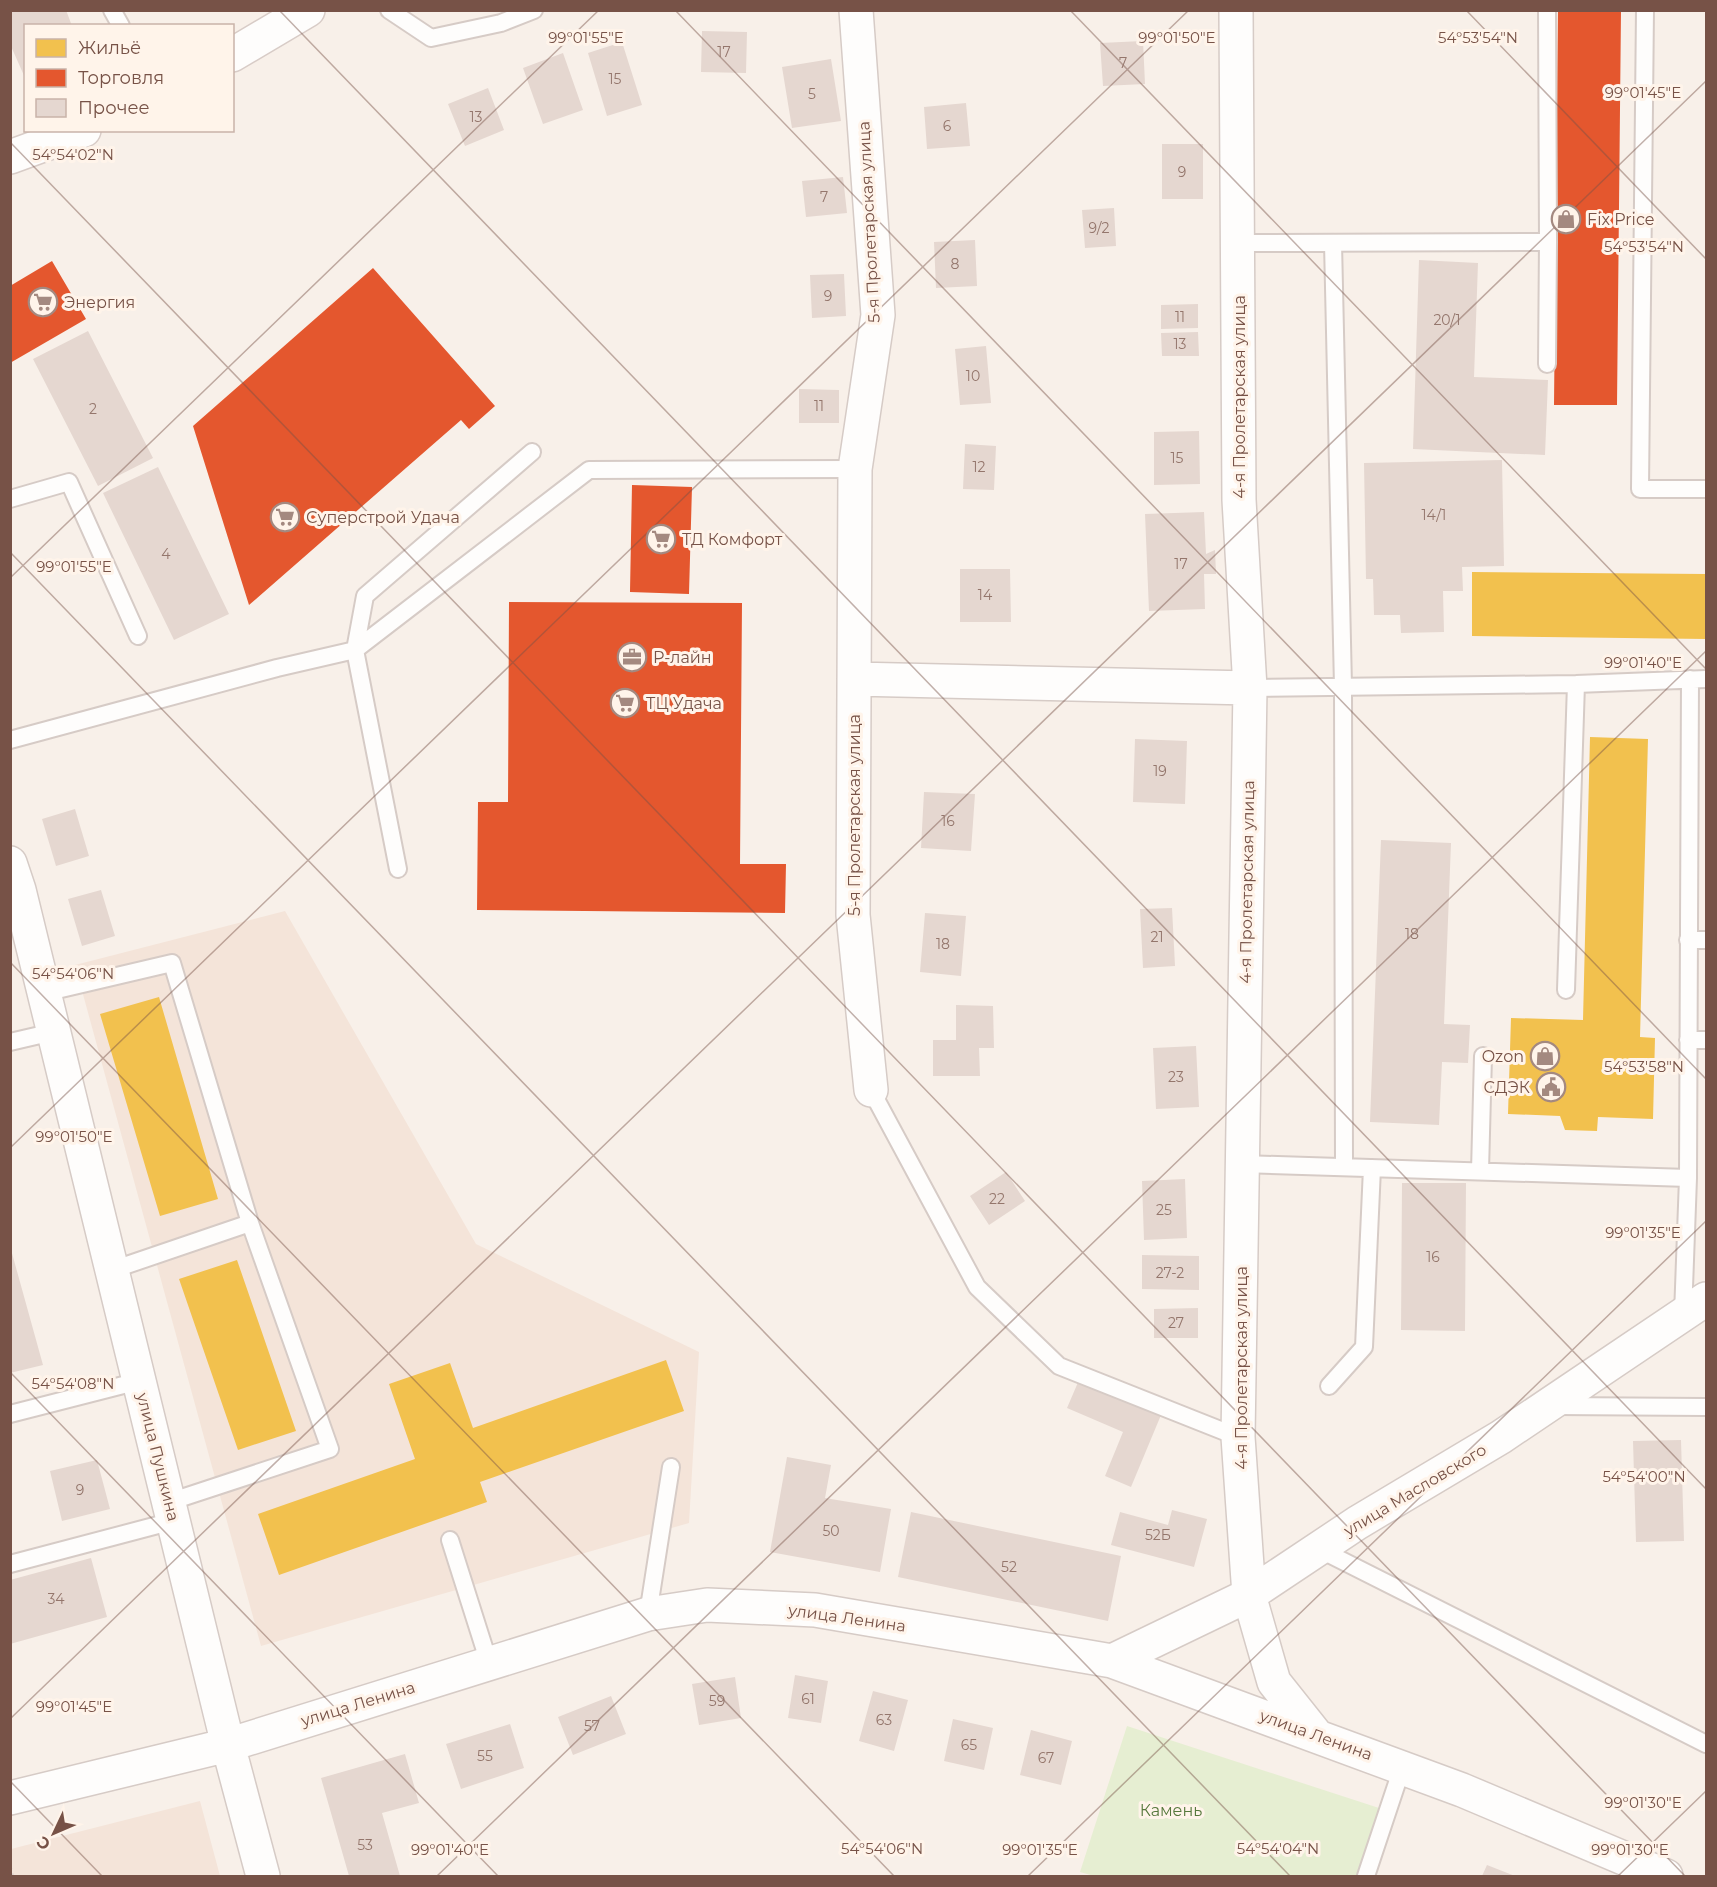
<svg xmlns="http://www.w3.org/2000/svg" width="1717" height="1887" font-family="Montserrat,sans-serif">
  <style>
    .residential { fill: #f4e4d9 }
    .green { fill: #e6eed2 }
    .homes { fill: #f2c14e }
    .shops { fill: #e4572e }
    .building { fill: #e5d7d0 }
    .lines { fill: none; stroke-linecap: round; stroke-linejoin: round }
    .lane-casing { stroke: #d6cbc6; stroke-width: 20 }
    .street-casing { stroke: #d6cbc6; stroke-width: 36 }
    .secondary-casing { stroke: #d8ccc7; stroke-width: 36 }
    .path { stroke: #dacfcb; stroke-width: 4; stroke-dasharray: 1.5 4.5; stroke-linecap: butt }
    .lane { stroke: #fefdfc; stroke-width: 16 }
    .street { stroke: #fefdfc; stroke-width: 33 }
    .secondary { stroke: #fefdfc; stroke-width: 33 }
    .ticks { fill: none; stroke: #775247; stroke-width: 1.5; stroke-opacity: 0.45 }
    .labels { text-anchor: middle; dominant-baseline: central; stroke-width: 6; stroke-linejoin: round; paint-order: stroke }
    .number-label { font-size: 14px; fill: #94766c }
    .poi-label { font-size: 16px; fill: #775247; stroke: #fff4ea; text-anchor: start }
    .street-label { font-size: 16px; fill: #775247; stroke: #fff4ea }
    .park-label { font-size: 16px; fill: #56783c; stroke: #fff4ea }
    .ticks-label { font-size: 15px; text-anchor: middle; fill: #775247; stroke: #fff4ea; stroke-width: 6; stroke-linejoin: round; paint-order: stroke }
  </style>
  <rect width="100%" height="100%" fill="#f8f0e9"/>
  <path class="residential" d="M285,911L476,1244L699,1352L689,1523L261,1646L75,965Z
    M200,1801L220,1876H11V1849Z"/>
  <path class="green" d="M1127,1726L1379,1808L1357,1876H1094L1080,1872Z"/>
  <path class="homes" d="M1472,572L1706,574V639L1472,636Z
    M1590,737L1648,739L1640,1037L1655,1038L1653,1119L1598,1117L1597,1131L1565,1130L1560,1116L1508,1114L1511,1018L1583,1020Z
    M159,997L218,1199L160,1216L100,1014Z
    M237,1260L296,1431L238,1450L179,1279Z
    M666,1360L684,1411L480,1482L487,1502L279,1575L258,1514L415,1459L389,1384L450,1363L473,1428Z"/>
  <path class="shops" d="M1558,10H1621L1617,405H1554Z
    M52,261L86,319L10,363V286Z
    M373,268L495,406L469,429L461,420L249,605L193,426Z
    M632,485L692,487L689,594L630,592Z
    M509,602L742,603L740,864H786L785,913L477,910L478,802H508Z"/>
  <path class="building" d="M10,10H66L72,26H26V80L10,44Z
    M702,31L747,32L746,73L701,72Z
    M1143,41L1145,84L1103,86L1100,43Z
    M622,42L642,105L607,116L588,53Z
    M563,53L583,110L543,124L523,68Z
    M831,59L841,121L792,128L782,67Z
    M488,88L504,130L465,146L448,104Z
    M966,103L970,146L927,149L924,107Z
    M1162,144H1203V199H1162Z
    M843,177L847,213L806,217L802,181Z
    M1114,208L1116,246L1085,248L1082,210Z
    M975,240L977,286L936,288L934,242Z
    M1419,260L1478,263L1474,377L1548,380L1545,455L1413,449Z
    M844,274L846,316L812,318L810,275Z
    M1198,304V328L1161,329V305Z
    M88,331L153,458L98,486L33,359Z
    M1198,332L1199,356H1162L1161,333Z
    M986,346L991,403L960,405L955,349Z
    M799,389L839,390V423H799Z
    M1199,431L1200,484L1154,485V432Z
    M965,444L996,446L994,490L963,489Z
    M1502,460L1504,566L1462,567L1463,591H1443L1444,632L1401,633L1400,615H1374L1373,579H1366L1364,463Z
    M158,467L229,614L174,640L103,493Z
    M1204,512L1206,554L1215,550L1216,574H1204L1205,609L1149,611L1145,514Z
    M960,569H1010L1011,622H960Z
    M1135,739L1187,741L1185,804L1133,802Z
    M924,792L975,794L971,851L921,848Z
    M75,809L89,856L56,866L42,819Z
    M1381,840L1451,843L1444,1024L1470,1025L1468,1063L1442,1062L1439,1125L1370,1122Z
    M101,890L115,936L82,946L68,899Z
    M1172,908L1175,966L1143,968L1140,909Z
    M925,913L966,916L961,976L920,972Z
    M956,1005L993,1006L994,1048H979L980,1076H933V1040H956Z
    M1196,1046L1199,1107L1156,1109L1153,1048Z
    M1006,1172L1025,1201L989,1225L970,1196Z
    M1185,1179L1187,1238L1144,1240L1142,1181Z
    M1402,1183H1466L1465,1331L1401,1330Z
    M10,1246L43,1365L10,1373Z
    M1142,1255L1199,1256V1290L1142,1289Z
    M1198,1308V1338H1154V1309Z
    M1079,1380L1161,1415L1131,1487L1105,1476L1123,1432L1067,1408Z
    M1681,1440L1684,1541L1636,1542L1633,1441Z
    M787,1457L831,1465L825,1498L891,1509L880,1572L770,1552Z
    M97,1460L110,1509L62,1521L50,1471Z
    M1172,1510L1207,1519L1194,1567L1111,1545L1120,1512L1168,1525Z
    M911,1512L1121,1556L1108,1621L898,1577Z
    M91,1558L107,1617L10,1644V1580Z
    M795,1675L828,1681L821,1723L788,1718Z
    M735,1677L741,1718L699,1725L692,1684Z
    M873,1691L908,1700L894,1751L859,1741Z
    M611,1696L626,1734L573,1755L558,1717Z
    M953,1719L993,1728L984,1770L944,1761Z
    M510,1724L524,1768L461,1789L446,1744Z
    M1031,1730L1072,1741L1061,1785L1020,1775Z
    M405,1754L419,1803L382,1813L400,1876H349L321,1778Z
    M1487,1865L1515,1876H1482Z"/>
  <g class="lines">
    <g class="lane-casing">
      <path id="lane" d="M112,10L121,26
        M389,10L431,38L501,23L534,10
        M1645,10L1640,489H1706
        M1237,243L1548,242L1547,10
        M1333,243L1343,686L1344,1167
        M1547,364L1548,242
        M10,499L69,482L138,636
        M1250,688L1576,684L1706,679
        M10,740L277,668L355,650L589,470L855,469
        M398,869L355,650L365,596L532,452
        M1688,940H1706
        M1566,990L1576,684
        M44,993L172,963L250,1223
        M1688,1040H1706
        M10,1042L53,1032
        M871,1090L977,1287L1059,1366L1238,1437
        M1242,1164L1688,1178L1690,679
        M1480,1171L1483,1056
        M112,1270L250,1223L330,1449L169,1502
        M1683,1315L1688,1178
        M1329,1386L1364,1347L1372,1168
        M1554,1406L1706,1407
        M10,1414L139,1381
        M450,1540L489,1663
        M1319,1549L1706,1744
        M10,1564L173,1521
        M648,1614L671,1467
        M1366,1876L1402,1768"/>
    </g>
    <g class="street-casing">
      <path id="street" d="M856,10L878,315L855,469L853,915L871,1090
        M1236,10L1239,500L1250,688L1238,1437L1249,1595L1274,1682L1317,1736
        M854,679L1250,688
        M10,863L19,890L228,1745L263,1876
        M1112,1661L1249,1595L1357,1523L1501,1437L1706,1299
        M10,1798L228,1745L648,1614L707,1605L815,1610L1112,1661L1462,1790L1666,1876"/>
    </g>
    <g class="secondary-casing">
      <path id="secondary" d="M232,55L308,10
        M10,157L84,130"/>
    </g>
    <path class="path" d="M10,1868L12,1876"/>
    <use href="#lane" class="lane"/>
    <use href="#street" class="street"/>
    <use href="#secondary" class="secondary"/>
  </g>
  <path class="ticks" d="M279,10L1706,1489M675,10L1706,1079M1070,10L1706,669M1466,10L1706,259M10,142L1685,1876M10,552L1290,1876M10,578L599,10M10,962L894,1876M10,1148L1189,10M10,1372L498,1876M10,1719L1706,81M10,1781L102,1876M437,1876L1706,651M1028,1876L1706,1221M1618,1876L1706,1791"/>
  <defs>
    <g id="shop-ring" transform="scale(1.5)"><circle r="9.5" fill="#fff4ea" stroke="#a48980" stroke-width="1.5"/><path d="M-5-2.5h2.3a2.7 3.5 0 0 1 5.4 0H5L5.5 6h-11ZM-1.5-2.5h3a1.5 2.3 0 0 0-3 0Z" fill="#a48980"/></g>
    <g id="supermarket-ring" transform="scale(1.5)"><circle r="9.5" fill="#fff4ea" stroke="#a48980" stroke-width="1.5"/><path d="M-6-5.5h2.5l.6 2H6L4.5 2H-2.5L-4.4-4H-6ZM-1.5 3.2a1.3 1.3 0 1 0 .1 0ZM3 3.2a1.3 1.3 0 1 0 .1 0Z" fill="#a48980"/></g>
    <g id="office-ring" transform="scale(1.5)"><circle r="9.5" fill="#fff4ea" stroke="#a48980" stroke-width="1.5"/><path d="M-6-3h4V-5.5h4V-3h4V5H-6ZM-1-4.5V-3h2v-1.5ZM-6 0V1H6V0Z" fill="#a48980"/></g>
    <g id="civic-ring" transform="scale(1.5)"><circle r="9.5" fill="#fff4ea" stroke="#a48980" stroke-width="1.5"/><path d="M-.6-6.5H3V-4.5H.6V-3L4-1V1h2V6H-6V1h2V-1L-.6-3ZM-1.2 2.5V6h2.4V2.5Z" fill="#a48980"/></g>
  </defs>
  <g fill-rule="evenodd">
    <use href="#shop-ring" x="1566" y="219"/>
    <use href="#supermarket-ring" x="43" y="302"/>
    <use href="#supermarket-ring" x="285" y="517"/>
    <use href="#supermarket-ring" x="661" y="539"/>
    <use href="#office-ring" x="632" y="657"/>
    <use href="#supermarket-ring" x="625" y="703"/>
    <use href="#shop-ring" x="1545" y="1056"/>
    <use href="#civic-ring" x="1551" y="1087"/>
  </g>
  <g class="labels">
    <g class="number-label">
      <text x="724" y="52">17</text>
      <text x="1123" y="63">7</text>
      <text x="615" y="79">15</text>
      <text x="812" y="94">5</text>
      <text x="476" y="117">13</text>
      <text x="947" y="126">6</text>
      <text x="1182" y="172">9</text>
      <text x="824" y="197">7</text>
      <text x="1099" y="228">9/2</text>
      <text x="955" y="264">8</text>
      <text x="828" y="296">9</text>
      <text x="1180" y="317">11</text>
      <text x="1447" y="320">20/1</text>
      <text x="1180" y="344">13</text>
      <text x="973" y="376">10</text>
      <text x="819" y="406">11</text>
      <text x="93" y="409">2</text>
      <text x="1177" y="458">15</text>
      <text x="979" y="467">12</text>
      <text x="1434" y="515">14/1</text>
      <text x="166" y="554">4</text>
      <text x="1181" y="564">17</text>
      <text x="985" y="595">14</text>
      <text x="1160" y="771">19</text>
      <text x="948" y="821">16</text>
      <text x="1412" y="934">18</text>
      <text x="1157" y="937">21</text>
      <text x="943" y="944">18</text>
      <text x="1176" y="1077">23</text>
      <text x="997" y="1199">22</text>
      <text x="1164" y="1210">25</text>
      <text x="1433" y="1257">16</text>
      <text x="1170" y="1273">27-2</text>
      <text x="1176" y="1323">27</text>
      <text x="80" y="1490">9</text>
      <text x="831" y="1531">50</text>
      <text x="1158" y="1535">52Б</text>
      <text x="1009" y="1567">52</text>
      <text x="56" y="1599">34</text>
      <text x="808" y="1699">61</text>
      <text x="717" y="1701">59</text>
      <text x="884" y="1720">63</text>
      <text x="592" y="1726">57</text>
      <text x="969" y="1745">65</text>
      <text x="485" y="1756">55</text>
      <text x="1046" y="1758">67</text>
      <text x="365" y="1845">53</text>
    </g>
    <g class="poi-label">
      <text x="1587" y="219">Fix Price</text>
      <text x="64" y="302">Энергия</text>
      <text x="306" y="517">Суперстрой Удача</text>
      <text x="682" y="539">ТД Комфорт</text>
      <text x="653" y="657">Р-лайн</text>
      <text x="646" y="703">ТЦ Удача</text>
      <text x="1524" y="1056" text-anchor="end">Ozon</text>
      <text x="1530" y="1087" text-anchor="end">СДЭК</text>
    </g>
    <g class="street-label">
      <text transform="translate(869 222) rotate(-93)">5-я Пролетарская улица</text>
      <text transform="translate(1239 397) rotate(-90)">4-я Пролетарская улица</text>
      <text transform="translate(854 815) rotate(-90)">5-я Пролетарская улица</text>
      <text transform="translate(1247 882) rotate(-89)">4-я Пролетарская улица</text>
      <text transform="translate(1241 1368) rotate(-90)">4-я Пролетарская улица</text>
      <text transform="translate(158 1457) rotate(76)">улица Пушкина</text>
      <text transform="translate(1415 1490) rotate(-31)">улица Масловского</text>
      <text transform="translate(847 1618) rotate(8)">улица Ленина</text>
      <text transform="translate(358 1704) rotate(-17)">улица Ленина</text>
      <text transform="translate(1316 1735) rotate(20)">улица Ленина</text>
    </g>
    <g class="park-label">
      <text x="1171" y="1810">Камень</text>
    </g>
  </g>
  <g class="ticks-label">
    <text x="586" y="43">99°01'55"E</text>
    <text x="1177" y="43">99°01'50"E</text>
    <text x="1478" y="43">54°53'54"N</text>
    <text x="1643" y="98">99°01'45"E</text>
    <text x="73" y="160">54°54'02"N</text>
    <text x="1644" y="252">54°53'54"N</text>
    <text x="74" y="572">99°01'55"E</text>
    <text x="1643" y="668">99°01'40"E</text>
    <text x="73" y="979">54°54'06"N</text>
    <text x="1644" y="1072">54°53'58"N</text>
    <text x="74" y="1142">99°01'50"E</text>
    <text x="1643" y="1238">99°01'35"E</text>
    <text x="73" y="1389">54°54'08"N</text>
    <text x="1644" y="1482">54°54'00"N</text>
    <text x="74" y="1712">99°01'45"E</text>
    <text x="1643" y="1808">99°01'30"E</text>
    <text x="882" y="1854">54°54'06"N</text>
    <text x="1278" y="1854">54°54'04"N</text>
    <text x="450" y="1855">99°01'40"E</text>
    <text x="1040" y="1855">99°01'35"E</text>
    <text x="1630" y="1855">99°01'30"E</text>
  </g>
  <rect width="1717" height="1887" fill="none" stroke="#775247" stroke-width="24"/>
  <rect x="24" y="24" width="210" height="108" fill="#fff4ea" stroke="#c9b3a9" stroke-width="1.5"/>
  <rect x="36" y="39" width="30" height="18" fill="#f2c14e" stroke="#c9b3a9" stroke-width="1.5"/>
  <text x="78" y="54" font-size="18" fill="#775247">Жильё</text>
  <rect x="36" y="69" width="30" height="18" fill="#e4572e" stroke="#c9b3a9" stroke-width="1.5"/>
  <text x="78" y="84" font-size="18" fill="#775247">Торговля</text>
  <rect x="36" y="99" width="30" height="18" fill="#e5d7d0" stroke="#c9b3a9" stroke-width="1.5"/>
  <text x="78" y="114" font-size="18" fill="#775247">Прочее</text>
  <g transform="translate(54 1833) rotate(226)" stroke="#fff4ea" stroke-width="4.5" paint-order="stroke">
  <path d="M0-4.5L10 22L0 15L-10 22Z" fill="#775247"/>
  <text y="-9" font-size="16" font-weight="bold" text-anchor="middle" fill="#775247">С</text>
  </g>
</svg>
